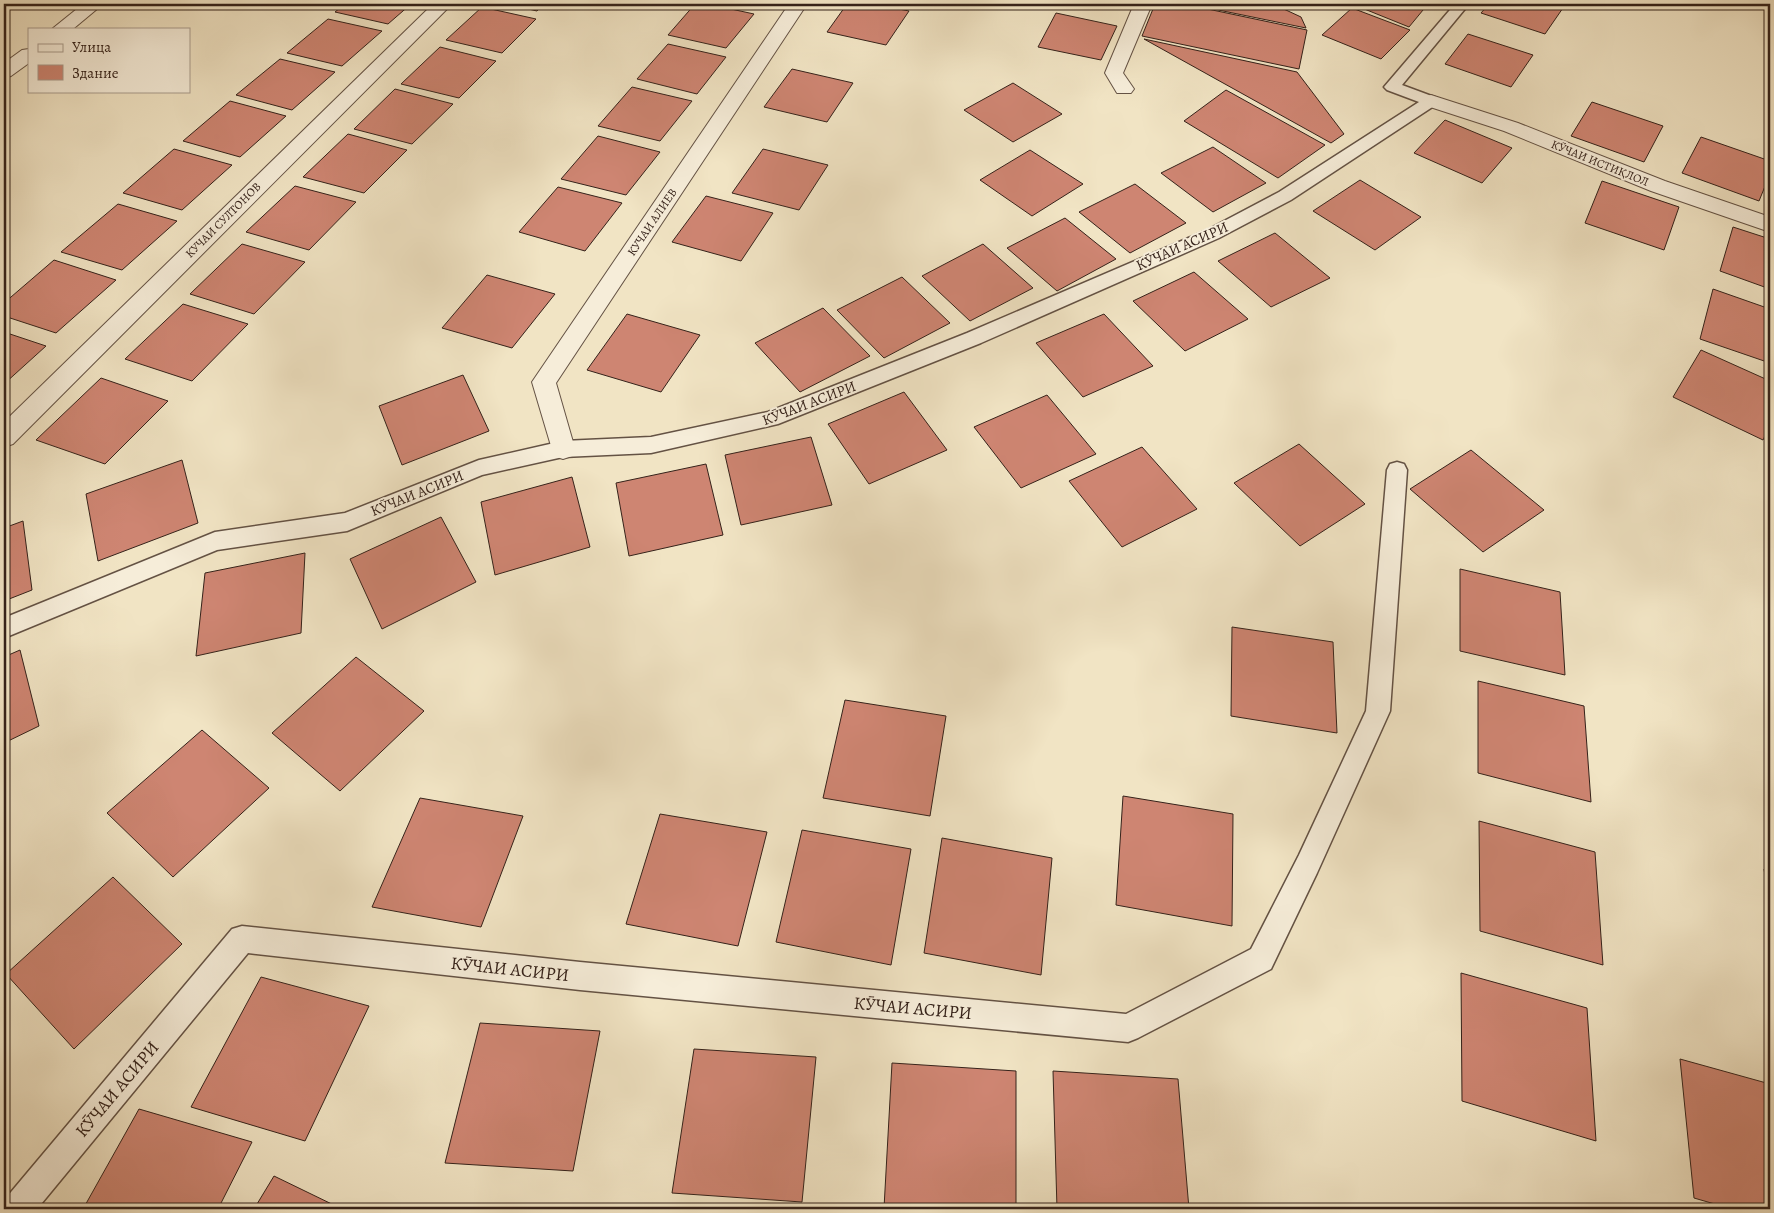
<svg xmlns="http://www.w3.org/2000/svg" width="1774" height="1213" font-family="Alegreya,serif">
  <style>
    .building { fill: #ce8572; stroke: #35221a }
    .lines { fill: none; stroke-linecap: round; stroke-linejoin: round }
    .service-casing { stroke: #645244; stroke-width: 3 }
    .minor-casing { stroke: #645244; stroke-width: 2 }
    .service { fill: #f6edd9; fill-rule: evenodd }
    .minor { fill: #f6edd9; fill-rule: evenodd }
    .labels { text-anchor: middle; dominant-baseline: central; stroke-width: 4; stroke-linejoin: round; paint-order: stroke }
    .far-street-label { font-size: 12px; fill: #35221a; stroke: #f6edd9 }
    .street-label { font-size: 15px; fill: #35221a; stroke: #f6edd9 }
    .near-street-label { font-size: 18px; fill: #35221a; stroke: #f6edd9 }
  </style>
  <rect width="100%" height="100%" fill="#f1e4c4"/>
  <filter id="stains"><feTurbulence type="fractalNoise" baseFrequency=".004" numOctaves="4"/><feColorMatrix values="0 0 0 0 .2 0 0 0 0 .09 0 0 0 0 .02 0 0 0 .5 -.17"/></filter>
  <radialGradient id="worn" r=".72"><stop offset=".6" stop-color="#630" stop-opacity="0"/><stop offset="1" stop-color="#630" stop-opacity=".3"/></radialGradient>
  <path class="building" d="M345,4H411L388,24L335,12Z
    M507,4H544L537,11Z
    M695,4H708L754,14L726,48L668,35Z
    M847,4H874L909,11L886,45L827,32Z
    M1155,4H1184L1307,30L1299,69L1142,36Z
    M1189,4H1273L1301,17L1306,28Z
    M1352,4H1428L1409,27Z
    M1489,4H1561L1565,5L1545,34L1481,13Z
    M482,7L536,19L502,53L446,40Z
    M1352,8L1410,30L1381,59L1322,35Z
    M1056,13L1117,26L1101,60L1038,47Z
    M328,19L382,31L342,66L287,53Z
    M1468,34L1533,55L1511,87L1445,64Z
    M1144,39L1297,72L1344,134L1331,143Z
    M668,44L726,57L697,94L637,79Z
    M440,47L496,61L459,98L401,84Z
    M280,59L335,72L292,110L236,95Z
    M792,69L853,83L827,122L764,107Z
    M1013,83L1062,114L1013,142L964,110Z
    M632,87L692,101L660,141L598,126Z
    M395,89L453,104L412,144L354,129Z
    M1226,90L1325,145L1278,178L1184,121Z
    M230,101L286,116L240,157L183,141Z
    M1592,102L1663,126L1644,162L1571,136Z
    M1445,120L1512,148L1482,183L1414,153Z
    M348,134L407,150L364,193L303,177Z
    M598,136L660,152L626,195L561,179Z
    M1701,137L1770,161V174L1759,201L1682,173Z
    M1213,147L1266,183L1213,212L1161,173Z
    M174,149L232,165L182,210L123,193Z
    M763,149L828,165L799,210L732,193Z
    M1030,150L1083,184L1032,216L980,180Z
    M1360,180L1421,217L1375,250L1313,211Z
    M1602,181L1679,207L1664,250L1585,223Z
    M1135,184L1186,223L1130,253L1079,212Z
    M295,186L356,202L309,250L246,232Z
    M558,187L622,203L585,251L519,232Z
    M706,196L773,213L741,261L672,242Z
    M118,204L177,221L122,270L61,252Z
    M1065,218L1116,259L1057,291L1007,248Z
    M1733,227L1770,239V289L1720,271Z
    M1275,233L1330,278L1271,307L1218,261Z
    M242,244L305,262L254,314L190,294Z
    M983,244L1033,288L970,321L922,276Z
    M54,260L116,280L56,333L4,316V303Z
    M1194,272L1248,319L1185,351L1133,301Z
    M487,275L555,294L512,348L442,328Z
    M902,277L950,323L884,358L837,310Z
    M1713,289L1770,309V363L1700,339Z
    M183,304L248,324L192,381L125,359Z
    M823,308L870,356L800,392L755,343Z
    M627,314L700,335L661,392L587,370Z
    M1104,314L1153,366L1083,397L1036,343Z
    M4,332L46,346L4,384Z
    M1701,350L1770,381V426L1763,440L1673,397Z
    M463,375L489,431L402,465L379,406Z
    M101,378L168,401L105,464L36,440Z
    M904,392L947,450L869,484L828,424Z
    M1047,395L1096,454L1021,488L974,427Z
    M811,437L832,505L741,525L725,455Z
    M1299,444L1365,504L1300,546L1234,483Z
    M1142,447L1197,509L1122,547L1069,481Z
    M1471,450L1544,510L1483,552L1410,489Z
    M182,460L198,523L98,561L86,494Z
    M706,464L723,535L629,556L616,483Z
    M572,477L590,547L495,575L481,502Z
    M441,517L476,582L382,629L350,559Z
    M23,521L32,590L4,601V528Z
    M305,553L301,633L196,656L205,573Z
    M1460,569L1560,592L1565,675L1460,651Z
    M1232,627L1333,642L1337,733L1231,716Z
    M20,650L39,726L4,743V657Z
    M356,657L424,711L340,791L272,733Z
    M1478,681L1584,706L1591,802L1478,773Z
    M845,700L946,716L930,816L823,798Z
    M202,730L269,788L173,877L107,813Z
    M1123,796L1233,814L1232,926L1116,905Z
    M420,798L523,816L481,927L372,907Z
    M660,814L767,832L738,946L626,924Z
    M1479,821L1595,852L1603,965L1480,931Z
    M802,830L911,849L891,965L776,942Z
    M942,838L1052,858L1041,975L924,953Z
    M1764,869L1770,871V908Z
    M113,877L182,944L74,1049L6,974Z
    M1461,973L1587,1008L1596,1141L1462,1101Z
    M261,977L369,1006L305,1141L191,1107Z
    M480,1023L600,1031L573,1171L445,1163Z
    M694,1049L816,1057L802,1202L672,1193Z
    M1680,1059L1770,1084V1209H1732L1694,1198Z
    M892,1063L1016,1071V1209L884,1208Z
    M1053,1071L1178,1079L1189,1209H1057Z
    M139,1109L252,1142L218,1209H83Z
    M274,1176L342,1209H254Z"/>
  <g class="lines">
    <g class="service-casing">
      <path id="service" d="M1455,4H1469L1402,85L1437,98L1439,101L1437,104L1291,200L1219,238L981,343L778,424L651,453L563,457L482,475L347,531L217,550L4,638V618L215,532L345,513L479,460L563,441L651,437L768,412L967,333L1207,230L1279,192L1419,102L1387,90L1384,87Z
        M1397,462L1404,464L1407,470L1390,711L1317,873L1271,969L1138,1038L1128,1042L580,990L248,953L37,1209H4L6,1198L232,929L242,926L580,962L1126,1014L1251,949L1299,855L1366,711L1387,470L1390,464Z"/>
    </g>
    <g class="minor-casing">
      <path id="minor" d="M83,4H103L73,29H52Z
        M433,4H452L13,444L4,447V422Z
        M789,4H807L556,383L575,449L572,456L563,459L554,456L532,382Z
        M1134,4H1152L1123,73L1134,89L1131,93H1117L1105,73Z
        M29,49V63L11,76L4,78V63L22,50Z
        M1431,95L1518,123L1665,181L1770,217V232L1651,191L1504,131L1424,105L1421,101L1424,97Z"/>
    </g>
    <use href="#service" class="service"/>
    <use href="#minor" class="minor"/>
  </g>
  <g class="labels">
    <g class="far-street-label">
      <text transform="translate(1600 163) rotate(22)">КӮЧАИ ИСТИҚЛОЛ</text>
      <text transform="translate(223 220) rotate(-45)">КУЧАИ СУЛТОНОВ</text>
      <text transform="translate(652 222) rotate(-56)">КУЧАИ АЛИЕВ</text>
    </g>
    <g class="street-label">
      <text transform="translate(1182 246) rotate(-24)">КӮЧАИ АСИРИ</text>
      <text transform="translate(809 403) rotate(-21)">КӮЧАИ АСИРИ</text>
      <text transform="translate(417 493) rotate(-22)">КӮЧАИ АСИРИ</text>
    </g>
    <g class="near-street-label">
      <text transform="translate(510 969) rotate(6)">КӮЧАИ АСИРИ</text>
      <text transform="translate(913 1008) rotate(5)">КӮЧАИ АСИРИ</text>
      <text transform="translate(117 1089) rotate(-50)">КӮЧАИ АСИРИ</text>
    </g>
  </g>
  <rect width="1774" height="1213" fill="none" stroke="#f1e4c4" stroke-width="20"/>
  <rect x="5" y="5" width="1764" height="1203" fill="none" stroke="#35221a" stroke-width="2.5"/>
  <rect x="10" y="10" width="1754" height="1193" fill="none" stroke="#35221a"/>
  <rect x="28" y="28" width="162" height="65" fill="#f6edd9" stroke="#a99c8d"/>
  <rect x="38" y="44" width="25" height="8" fill="#f6edd9" stroke="#a99c8d"/>
  <text x="72" y="52" font-size="15" fill="#35221a">Улица</text>
  <rect x="38" y="65" width="25" height="15" fill="#ce8572" stroke="#a99c8d"/>
  <text x="72" y="78" font-size="15" fill="#35221a">Здание</text>
  <rect width="100%" height="100%" filter="url(#stains)"/>
  <rect width="100%" height="100%" fill="url(#worn)"/>
</svg>
